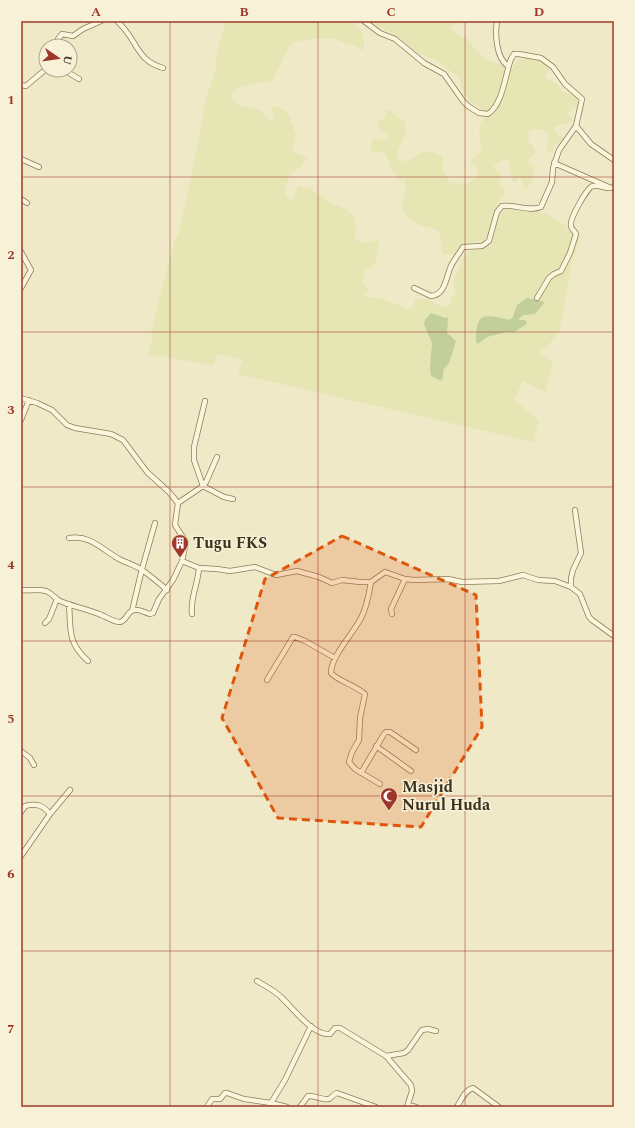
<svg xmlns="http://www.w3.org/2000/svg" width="635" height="1128" font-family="Spectral,serif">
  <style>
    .farmland { fill: #e6e5b4 }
    .green { fill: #c2cf9a }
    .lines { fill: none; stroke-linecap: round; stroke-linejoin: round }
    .minor-casing { stroke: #8d7c5b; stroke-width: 6 }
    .minor { stroke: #faf5db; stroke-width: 4.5 }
    .marked { fill: #df570d; fill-opacity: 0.2; stroke: #df570d; stroke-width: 3; stroke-dasharray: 8 5; stroke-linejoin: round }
    .grid { fill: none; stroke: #9e3729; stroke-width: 1; stroke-opacity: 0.55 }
    .labels { text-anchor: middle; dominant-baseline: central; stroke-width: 3; stroke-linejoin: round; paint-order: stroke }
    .poi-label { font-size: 16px; font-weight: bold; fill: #3d3120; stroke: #f7f2d7; text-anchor: start }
    .neatline { fill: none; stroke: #9e3729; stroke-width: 1.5 }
    .grid-label { font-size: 13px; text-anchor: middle; font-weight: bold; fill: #9e3729 }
  </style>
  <rect width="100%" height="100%" fill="#f0e9c7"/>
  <path class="farmland" d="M226,21H352L363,34L364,42L363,51L357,46L334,39L317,38L293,42L288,48L273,80L240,87L233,92L231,100L239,105L260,110L268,119L272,121L275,119L272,111V107L275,106L286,111L290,118L296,134L292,151L307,158L303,165L301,168L293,171L289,178L285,189L286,197L289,199H293L297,188L300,186L312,190L335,205L346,209L353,215L356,227L355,239L361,243L377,240L380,243L375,263L373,266L365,270L363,282L370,291L365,293L363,296L383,299L408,309H411L413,306L416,299H428L442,307L450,305L452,297L455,294L456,290L453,285L454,279L464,257L468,252L473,250L482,249L492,245L498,221L502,212L507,209L535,211L549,215L565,225L570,232L578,238L579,242L571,267L560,329L548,346L539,352L553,363L545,392L523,381L514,400L539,420L533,442L238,374L243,360L218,354L213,365L148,354L152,342L151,335L158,304L174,243L179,231L190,182L206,100L216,67L217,52Z
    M369,21H457L451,27L460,36L467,38L479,54L485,59L503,66L513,68L516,62L521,59L528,58L539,61L547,64L549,68L545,77L558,85L562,92L575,94L580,99V106L574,107L568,113L569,116L575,121L574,122H570L567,124L559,125L555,127L554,130L556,134L564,138L554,146L553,149L554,154L550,153L546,149L549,134L548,132L540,129H534L529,132L528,138L529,142L535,149V151L534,155L527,160L530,164L535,167L532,181L527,189L525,190L524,188L520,177L515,182H513L510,170V161L506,159L495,165L493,169L501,172L500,184L505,190V194L499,200L490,230L485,240L462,245L454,254H446L442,252L439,231L435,229L420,225L407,218L402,206L406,190L404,178L397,181V177L390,168L387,156L384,152L381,151L373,153L371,149L372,138L384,140L388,139L389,136L379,129L378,125L379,121L383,120L386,112L389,109L398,117L405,121L406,133L399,147L397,154L398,158L402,161H406L421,153L430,151L434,152L441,156L443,159V171L449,181L465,185L476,178L478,174V167L471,163L472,159L481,150V142L479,139L480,124L490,111L483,110L469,101L462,89L459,78L456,75L435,60L416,52L402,39Z"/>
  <path class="green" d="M527,298L545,302L535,314L523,315L518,320H525L527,324L514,332H506L487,337L478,344L476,341C476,335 476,326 479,321C484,312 501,318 509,320L513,317L517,305Z
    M431,313L446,318L448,317L447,333L456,341L449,363L444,369L442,381L431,376L430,368L432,343L424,324L425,320Z"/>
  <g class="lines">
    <g class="minor-casing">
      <path id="minor" d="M117,21C120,24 123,27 126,31C139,48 140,61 163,68
        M364,21L380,33L395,39L424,63L444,74L463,101L468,106L479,113L488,114C503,104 505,75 511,59L514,54H519L541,58L553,67L565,84L582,99L576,126L559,150L553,168L552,182L541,207C528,212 515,204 502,206L497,212L489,241L482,246L463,247C459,254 454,260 451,266C446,276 446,295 431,296L414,288
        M497,21C495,34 496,58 508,66
        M56,46L58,39L62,34L73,36L83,29L101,21
        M69,70V73L79,79
        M21,85L26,86L46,69
        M576,126L591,144L614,160
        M21,159L39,167
        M554,163L611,188
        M21,199L27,203
        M21,252L31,270L21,288
        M537,298L549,278L554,274L561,271L570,253L576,234C575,231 571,229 571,226C569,220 587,187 593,186C601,184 606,191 614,187
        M21,398L37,403L52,410L67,425L75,428L111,434L123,440L147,472L169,492L178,503L175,525L186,542L182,561L199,568L217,569L230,571L255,567L276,575L297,571L319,577L332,583L342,580L360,582H371L385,572L405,579L414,580L448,579L462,582L499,581L523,575L538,580L555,581L571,587L580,594L589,617L592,620L614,636
        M205,401L194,447V460L203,486L224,497L233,499
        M21,420L29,400
        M178,503L203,486L206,482L217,457
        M69,538C89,534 103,550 119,559C127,563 135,565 142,570C151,576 159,583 167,590
        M371,582C369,594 367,607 361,618C353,634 331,656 331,673C336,680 357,686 365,694L360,718L359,740L352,752L349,762L355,769L380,784
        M571,587V578L573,570L581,553L575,510
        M21,590C29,591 37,589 46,591C51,593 54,597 58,600C70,606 84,608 96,613C104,615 111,621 119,622C127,622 127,610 135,610C140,609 145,613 150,614L153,613L159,599L173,580L182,561
        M69,604C71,630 67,642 88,661
        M132,611L142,569L155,523
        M192,614C190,598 198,584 199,568
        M392,614L391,609L405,579
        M45,623L49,619L57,599
        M267,680L293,637H295L305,641L335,658
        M376,746L411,771
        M21,751L30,758L34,765
        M361,773L384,734L386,732H390L416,750
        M21,812L25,806C36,803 43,805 50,814
        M21,856L50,814L70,790
        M257,981C265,986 274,990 281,997C292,1007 313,1036 330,1034L335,1028H340L386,1056L411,1085L412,1091L407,1107
        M386,1056L404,1053L408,1050L422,1030L428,1029L436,1031
        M271,1103L285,1080L311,1026
        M408,1105L416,1107
        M207,1107L212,1099H220L225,1093H227L244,1099L271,1103L287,1107
        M300,1107L308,1096C315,1095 324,1101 329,1099C332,1097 334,1094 337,1093L376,1107
        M457,1107C461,1100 465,1090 473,1088L499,1107"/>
    </g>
    <use href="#minor" class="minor"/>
  </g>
  <path class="marked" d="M342,536L476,595L482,727L421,827L278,818L222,718L265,579Z"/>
  <path class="grid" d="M170,21V1107M318,21V1107M465,21V1107M21,177H614M21,332H614M21,487H614M21,641H614M21,796H614M21,951H614"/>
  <defs>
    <g id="building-pin" transform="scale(0.9)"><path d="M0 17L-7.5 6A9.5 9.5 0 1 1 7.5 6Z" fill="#9e3729" stroke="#f7f2d7"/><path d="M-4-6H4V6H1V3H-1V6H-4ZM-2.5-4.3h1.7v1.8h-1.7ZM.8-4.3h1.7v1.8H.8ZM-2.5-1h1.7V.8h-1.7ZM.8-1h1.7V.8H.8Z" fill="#fff"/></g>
    <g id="mosque-pin" transform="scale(0.9)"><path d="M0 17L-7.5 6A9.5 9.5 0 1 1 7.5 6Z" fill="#9e3729" stroke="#f7f2d7"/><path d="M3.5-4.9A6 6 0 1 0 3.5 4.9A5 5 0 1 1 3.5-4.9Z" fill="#fff"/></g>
  </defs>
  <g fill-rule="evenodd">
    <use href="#building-pin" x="180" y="543"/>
    <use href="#mosque-pin" x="389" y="796"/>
  </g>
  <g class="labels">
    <g class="poi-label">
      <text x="193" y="543">Tugu FKS</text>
      <text x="402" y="787">Masjid<tspan x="402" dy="18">Nurul Huda</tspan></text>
    </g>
  </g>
  <rect width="635" height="1128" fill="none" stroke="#f7f2d7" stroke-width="44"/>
  <g transform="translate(58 58) rotate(103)"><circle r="19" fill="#f7f2d7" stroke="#ada58e"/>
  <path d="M0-3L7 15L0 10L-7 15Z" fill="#9e3729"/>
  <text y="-6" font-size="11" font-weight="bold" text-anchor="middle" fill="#3d3120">U</text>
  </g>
  <rect x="22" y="22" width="591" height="1084" class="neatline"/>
  <g class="grid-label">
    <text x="96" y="16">A</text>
    <text x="244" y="16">B</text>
    <text x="391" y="16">C</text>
    <text x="539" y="16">D</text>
    <text x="11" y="104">1</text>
    <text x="11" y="259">2</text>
    <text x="11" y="414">3</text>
    <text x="11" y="569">4</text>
    <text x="11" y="723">5</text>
    <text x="11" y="878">6</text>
    <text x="11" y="1033">7</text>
  </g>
</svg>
